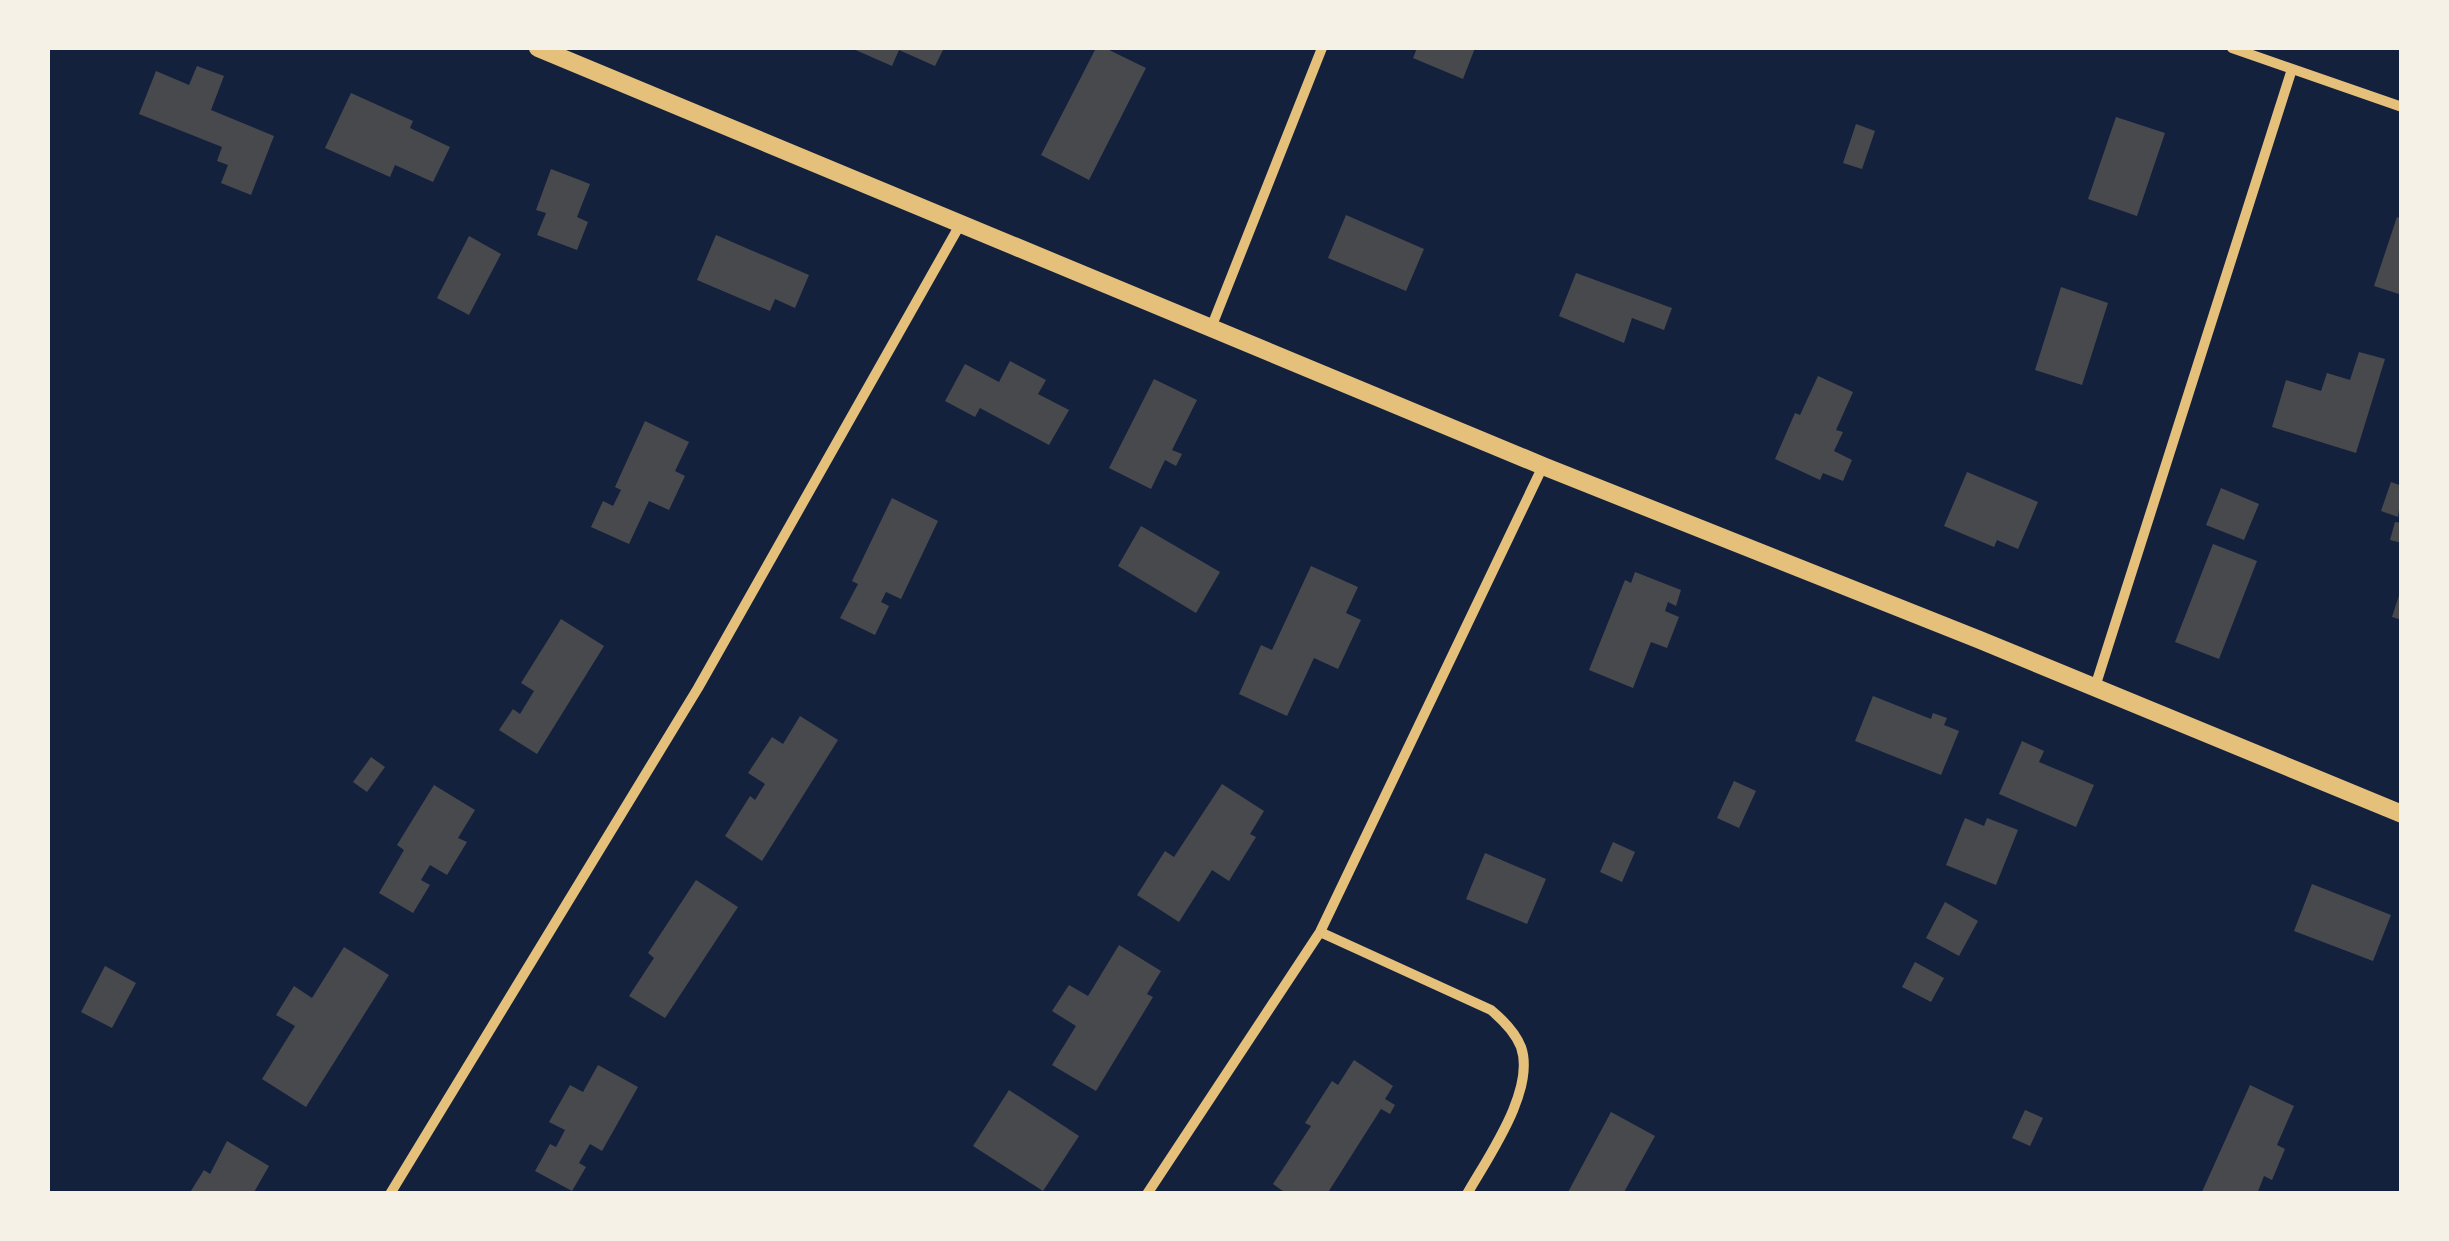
<svg xmlns="http://www.w3.org/2000/svg" width="2449" height="1241" font-family="'DejaVu Sans',sans-serif">
  <style>
    .building { fill: #48494c }
    .lines { fill: none; stroke-linecap: round; stroke-linejoin: round }
    .minor { stroke: #e5c07b; stroke-width: 10 }
    .tertiary { stroke: #e5c07b; stroke-width: 18 }
  </style>
  <rect width="100%" height="100%" fill="#14213d"/>
  <path class="building" d="M851,48H944L935,66L899,50L892,66Z
    M1096,48H1105L1146,68L1089,180L1041,155Z
    M1417,48H1475L1463,79L1413,58Z
    M197,66L224,76L211,110L274,136L251,195L221,183L228,165L217,161L222,147L139,114L156,71L189,85Z
    M351,93L413,121L410,128L450,147L433,182L395,165L390,177L325,148Z
    M2116,117L2165,133L2137,216L2088,199Z
    M1856,124L1875,131L1862,169L1843,163Z
    M551,169L590,184L577,217L588,222L577,250L537,235L546,213L536,210Z
    M1346,215L1424,249L1406,291L1328,258Z
    M2397,217L2402,219V295L2374,286Z
    M716,235L809,275L795,308L775,299L770,311L697,280Z
    M469,236L501,254L469,315L437,298Z
    M1576,273L1672,308L1664,330L1632,318L1624,343L1559,316Z
    M2061,287L2108,303L2082,385L2035,370Z
    M2359,352L2385,359L2356,453L2272,427L2286,380L2321,391L2327,373L2350,380Z
    M1010,361L1046,380L1038,394L1069,410L1049,445L980,408L975,417L945,401L965,364L999,382Z
    M1818,376L1853,392L1836,430L1843,432L1834,451L1852,460L1843,481L1823,473L1820,480L1775,459L1795,413L1800,415Z
    M1154,379L1197,400L1172,450L1182,454L1176,466L1165,460L1151,489L1109,468Z
    M645,421L689,442L675,471L685,476L669,510L649,501L629,544L591,527L603,501L613,506L621,490L615,487Z
    M1967,472L2038,502L2018,549L1997,540L1994,547L1944,526Z
    M2391,482L2402,486L2398,517L2381,511Z
    M2221,488L2259,504L2244,540L2206,525Z
    M892,498L938,521L901,599L886,592L881,602L889,606L875,635L840,618L858,584L852,581Z
    M2395,522L2402,523V543L2390,540Z
    M1141,526L1220,572L1196,613L1118,566Z
    M2213,544L2257,561L2219,659L2175,642Z
    M1311,566L1358,587L1346,613L1361,620L1338,669L1314,658L1287,716L1239,694L1261,645L1272,650Z
    M1635,572L1681,590L1676,606L1668,602L1665,611L1679,617L1667,648L1651,642L1633,688L1589,670L1625,580L1631,583Z
    M2401,589H2402V620L2392,617Z
    M561,619L604,646L537,754L499,730L513,709L520,714L534,691L521,683Z
    M1873,696L1931,719L1933,713L1947,718L1944,725L1959,731L1941,775L1855,741Z
    M800,716L838,740L762,861L725,836L750,796L755,800L765,784L748,773L772,737L783,744Z
    M2022,741L2044,751L2039,762L2094,785L2076,827L1999,794Z
    M371,757L385,767L367,792L353,782Z
    M1734,781L1756,791L1739,828L1717,818Z
    M1222,784L1264,811L1250,834L1256,837L1229,881L1212,870L1179,922L1137,895L1165,851L1174,857Z
    M434,785L475,810L458,838L467,842L447,875L430,865L421,880L430,885L413,913L379,893L404,850L397,845Z
    M1965,818L1984,826L1987,818L2018,830L1996,885L1946,865Z
    M1613,842L1635,852L1622,882L1600,872Z
    M1485,853L1546,879L1527,924L1466,899Z
    M696,880L738,907L665,1018L629,996L654,958L648,953Z
    M2312,884L2391,915L2373,961L2294,931Z
    M1945,902L1978,921L1959,956L1926,938Z
    M1119,945L1161,971L1147,994L1153,997L1096,1091L1052,1065L1076,1026L1052,1011L1069,985L1088,996Z
    M344,947L389,975L306,1107L262,1079L295,1026L276,1015L294,986L312,998Z
    M1915,962L1944,978L1931,1002L1902,987Z
    M105,966L136,983L112,1028L81,1012Z
    M1354,1060L1393,1086L1385,1099L1395,1105L1390,1114L1381,1109L1327,1194H1287L1273,1184L1311,1126L1305,1123L1332,1081L1338,1085Z
    M598,1065L638,1087L602,1151L590,1144L579,1163L586,1167L572,1191L535,1171L550,1144L556,1147L565,1130L549,1122L570,1085L583,1092Z
    M2250,1085L2294,1106L2277,1145L2285,1149L2272,1180L2264,1176L2257,1194H2201Z
    M1009,1090L1079,1136L1043,1191L973,1146Z
    M2025,1110L2043,1118L2030,1146L2012,1138Z
    M1611,1112L1655,1136L1623,1194H1567Z
    M227,1141L269,1166L253,1194H189L204,1170L210,1174Z"/>
  <g class="lines">
    <path class="minor" d="M2232,48L2402,107
      M1211,328L1322,48
      M2095,687L2292,69
      M1320,932L1491,1010C1503,1020 1515,1032 1521,1047C1536,1090 1488,1157 1467,1194
      M390,1194L698,688L961,223
      M1147,1194L1320,932L1543,466"/>
    <path class="tertiary" d="M538,48L1543,466L1980,640L2402,814"/>
  </g>
  <rect width="2449" height="1241" fill="none" stroke="#f6f1e7" stroke-width="100"/>
</svg>
